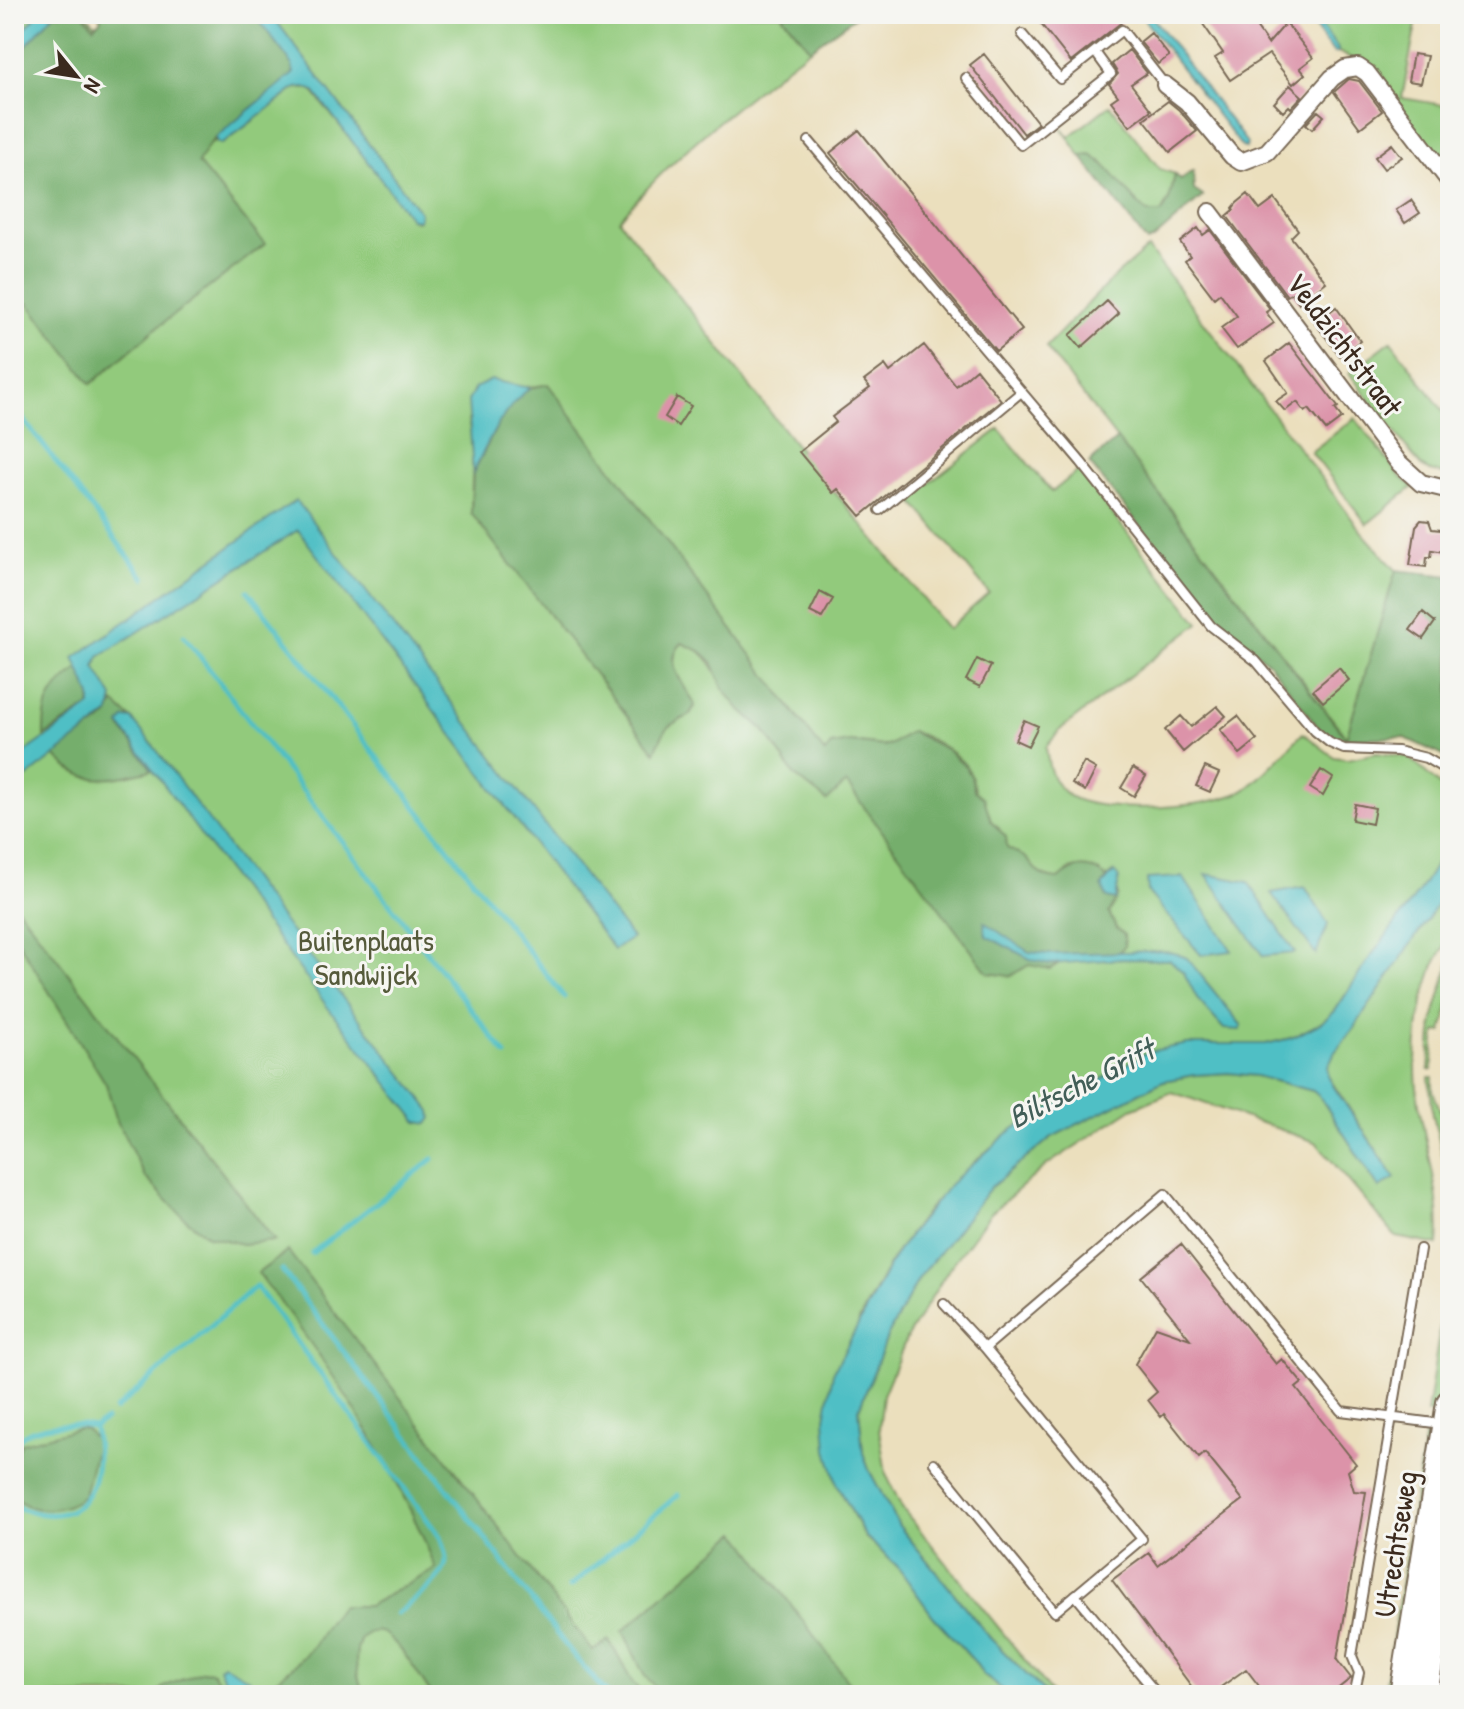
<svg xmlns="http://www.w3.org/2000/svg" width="1464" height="1709" font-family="'Patrick Hand',sans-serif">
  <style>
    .green { fill: #92ca7c; stroke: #667a4d; stroke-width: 2; fill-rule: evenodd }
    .forest { fill: #75ae6c; stroke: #586c45; stroke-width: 2 }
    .water { fill: #50bfc5; stroke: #467472; stroke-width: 2 }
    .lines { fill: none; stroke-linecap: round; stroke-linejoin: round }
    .stream { stroke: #50bfc5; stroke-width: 5 }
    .building { fill: #dc93a9 }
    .lane-casing { stroke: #796956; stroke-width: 12 }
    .street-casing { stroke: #796956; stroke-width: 20 }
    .primary-casing { stroke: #796956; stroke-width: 30 }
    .lane { stroke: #fff; stroke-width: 8 }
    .street { stroke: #fff; stroke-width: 16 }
    .primary { stroke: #fff; stroke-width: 26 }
    .labels { text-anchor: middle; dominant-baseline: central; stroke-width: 6; stroke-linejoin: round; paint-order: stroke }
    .street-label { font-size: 30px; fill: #3b2a1e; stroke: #f6f6f2 }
    .park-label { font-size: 30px; fill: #555a3a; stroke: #f6f6f2 }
    .water-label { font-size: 32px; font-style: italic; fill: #425e58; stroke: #f6f6f2 }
  </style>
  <rect width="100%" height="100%" fill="#f6f6f2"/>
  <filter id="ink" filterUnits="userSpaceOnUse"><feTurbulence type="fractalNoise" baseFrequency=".0125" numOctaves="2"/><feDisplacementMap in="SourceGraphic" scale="16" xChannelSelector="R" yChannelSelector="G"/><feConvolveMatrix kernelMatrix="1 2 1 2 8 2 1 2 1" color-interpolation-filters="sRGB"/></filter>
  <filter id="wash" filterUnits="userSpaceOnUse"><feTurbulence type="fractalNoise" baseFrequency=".006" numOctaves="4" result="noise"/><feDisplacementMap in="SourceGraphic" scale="32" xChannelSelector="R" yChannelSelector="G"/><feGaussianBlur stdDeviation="1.8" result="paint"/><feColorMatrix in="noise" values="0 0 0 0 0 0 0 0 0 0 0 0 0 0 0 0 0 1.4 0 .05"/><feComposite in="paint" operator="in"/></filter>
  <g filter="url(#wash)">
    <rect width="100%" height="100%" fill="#ebdfbd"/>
    <path class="green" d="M14,14H38L14,41Z
      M64,14H86L208,146L216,140L222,144L296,88L311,89L415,221L419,220L420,212L271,14H781L810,49C743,100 673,155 619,220L796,445L948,629L989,593L910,498L999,429L1052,492L1078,471L1199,623L1062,728L1046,747C1048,765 1050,777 1063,791C1089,818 1209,808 1241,792C1258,783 1288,748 1303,733L1334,757L1347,759L1377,753L1408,757L1450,794V841L1420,890L1369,959L1335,1011L1321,1023L1291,1038L1266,1044H1187L1100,1082L1064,1102L1036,1114L1008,1133L974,1162L930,1207L893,1257L859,1320L837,1484L865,1537L897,1566L933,1616L976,1663L983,1675L1010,1695H14V46ZM548,385L825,754L831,745L851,742L883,746L892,744L911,731C931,738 963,755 971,775C974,782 973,787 977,793C983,803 989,809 991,821L999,828L1007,848C1026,857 1035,877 1059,880L1071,868L1098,871L1107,878L1113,872L1118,895L1109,913L1116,928L1050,969L1029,964L1021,970L921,881L846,782L788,766C780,754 773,740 763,729C754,719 743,713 735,703C717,682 713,650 682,643C662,664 685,685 695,706L689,716L669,724L661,737L471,513L473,444L468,420L525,387ZM1305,887L1328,924L1317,949L1272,893Z
      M1313,14H1418L1402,98L1450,106V177L1357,61L1338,52V49Z
      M1110,105L1160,169L1175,174L1170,197L1161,213H1148L1122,188L1101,161L1081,156L1059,124L1069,137Z
      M1148,248L1362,532L1396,570L1347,738L1046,347L1110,281Z
      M1391,341L1450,420V476L1430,471L1421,466L1349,373Z
      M1355,418L1400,476L1413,487L1367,524L1311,452Z
      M1450,886C1450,900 1454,921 1449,935C1446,946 1438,956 1433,968C1422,998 1416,1032 1416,1064C1415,1126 1444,1182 1438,1245L1396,1237L1316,1142L1172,1092L1132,1109L1047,1165L991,1213L949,1269L907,1337L883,1395L879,1429L886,1474L902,1508L1053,1695H1047L990,1638L899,1526L869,1470L863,1453L859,1409L888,1335L919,1278L991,1187L1052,1137L1163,1081L1195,1075L1228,1073L1256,1076L1313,1091L1320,1097L1379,1188L1395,1178L1335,1087L1328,1076L1327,1067L1334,1053L1354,1028Z
      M1450,961V1000L1442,1032H1436L1432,1070H1429L1433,1020Z
      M1429,1077H1433V1091L1450,1138V1186L1433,1115Z
      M1450,1261V1352L1441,1406L1431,1413H1427Z
      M1425,1433L1435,1435L1393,1695H1384Z
      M1450,1617V1655L1443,1695H1434L1447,1618Z"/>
    <path class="forest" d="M54,14H83L94,27L101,19L97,14H254L292,64L294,70L291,78L216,137L208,146L198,163L265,244L154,330L91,384L28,303L14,314V59Z
      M781,14H859L810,49Z
      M1091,155C1113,168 1128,197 1148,213H1161C1171,202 1172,188 1175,174L1181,180L1193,170L1194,190L1203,196L1154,239L1147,242L1081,156Z
      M548,384L825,753L831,745L851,742L884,746L892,744L911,731L946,749L965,765L971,776L974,790L984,798L991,821L1006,837L1007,848C1012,851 1021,854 1026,858C1038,871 1038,878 1059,879C1075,864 1089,863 1107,878L1102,886L1107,898L1116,900L1109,913L1116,928L1124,934L1125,946L1116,954L1086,962L1070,956L1050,969L1029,965L1010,976L988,973L846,783L827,801L795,776L764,730L738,707L723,688L712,662L700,651L682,643C662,663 685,685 695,705L689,716C666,725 664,730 655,752L471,513L473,473L498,424L515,399L530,388Z
      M1117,439L1346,738L1396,570L1450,576V759L1403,737L1340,739L1332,738L1321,731L1269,663L1210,613L1089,463Z
      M79,668L91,696L90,706L44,736C43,700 52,690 79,668Z
      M114,703L132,719L125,718L120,726L152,770C112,779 83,789 54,754L107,717Z
      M14,903L275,1241L242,1244L208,1236L184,1218L145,1177L117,1121L106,1084L14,935Z
      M288,1251L593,1651L609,1640L632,1682L644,1695H432C421,1680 397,1637 380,1632C372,1630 368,1633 362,1637C352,1653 356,1680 366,1695H250C272,1685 295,1667 312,1647C324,1632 326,1620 342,1606H368L436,1569C394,1461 329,1364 258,1273Z
      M81,1428L87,1430L97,1442L84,1496C63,1512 34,1516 14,1496V1459L21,1443Z
      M737,1532L858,1695H663L644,1675L623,1631Z
      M203,1671L213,1672L228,1695H155L163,1687Z"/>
    <path class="water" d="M38,14H54L14,59V41Z
      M254,14H271L420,212L419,220L411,219L314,91L305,87L296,88L222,144L217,143L216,137L294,73L292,64Z
      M1140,14H1150L1247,143L1246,148L1242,147Z
      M1305,14H1313L1338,49V52L1334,53Z
      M491,380L530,388C502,409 488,442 473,473L468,401L475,388Z
      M296,500L632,938L614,950L298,530L99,657L95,667L113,697L110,713L14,787V760L91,706V696L74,658Z
      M125,718L132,719L155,748L289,929L431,1111L432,1118L428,1124L418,1122L329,1009L120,725Z
      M1450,841V886L1354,1028L1334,1053L1328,1067V1076L1334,1087L1395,1178L1379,1188L1320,1097L1313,1091L1256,1076L1228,1073L1195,1075L1163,1081L1052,1137L991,1187L919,1278L888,1335L859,1409L863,1453L869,1470L899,1526L990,1638L1047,1695H1010L983,1675L976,1663L933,1616L897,1566L865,1536L837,1484L827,1450L825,1418L833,1373L893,1258L911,1233L950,1184L1008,1133L1036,1114L1064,1102L1147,1052L1187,1044H1266L1291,1038L1321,1023L1335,1011L1369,959L1420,890Z
      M1114,872L1119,877L1116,900L1107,898L1102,886Z
      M1206,874L1248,882L1295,953L1263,956Z
      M1183,877L1232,951L1201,955L1148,892L1147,879Z
      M1305,887L1328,924L1316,954L1271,893Z
      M984,922L1029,952L1049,954L1159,951L1178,954L1187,958L1242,1026L1240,1030L1224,1029L1198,1000L1184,973L1170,960L1122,959L1050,964L1032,960L986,936Z
      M223,1664L250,1679L251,1689L240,1694H231L219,1668Z"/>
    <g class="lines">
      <path class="stream" d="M14,407L145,578
        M248,591L564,997
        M184,636L506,1055
        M312,1253L433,1159
        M282,1270L570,1651L608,1695
        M115,1410L256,1286L440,1537C442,1545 447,1554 446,1562C445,1579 409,1603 397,1614
        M14,1444C29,1423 71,1423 94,1427
        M14,1506C82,1534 106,1488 94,1427L105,1420
        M570,1587L678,1495"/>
    </g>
    <g id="blocks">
      <path class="building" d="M1033,14H1132L1071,62Z
        M1196,14H1247L1268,44L1286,23L1313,58L1300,68L1305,74L1293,84L1269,54L1230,80L1215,58L1223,53Z
        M1151,33L1169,56L1158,64L1140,42Z
        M1129,50L1147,73L1131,84L1151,110L1130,126L1111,101L1118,96L1109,84L1118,74L1112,64Z
        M984,54L1038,123L1024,134L970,65Z
        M1413,54L1427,56L1421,83L1408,81Z
        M1349,79L1359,81L1382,111L1360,128L1334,92Z
        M1290,85L1302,96L1291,108L1289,106L1283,112L1274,103Z
        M1168,101L1179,110L1197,131L1170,152L1144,119Z
        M1318,111L1324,116L1312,129L1306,124Z
        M859,130L1022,330L996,351L830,153Z
        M1392,144L1402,157L1384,169L1375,157Z
        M1248,194L1260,210L1275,199L1298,230L1291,237L1326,282L1299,303L1292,293L1287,296L1227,216L1234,210L1233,208L1237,203Z
        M1411,200L1420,213L1405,223L1396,210Z
        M1198,228L1203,235L1210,230L1270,309L1266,312L1274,323L1237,349L1221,328L1237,316L1220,293L1214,298L1185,260L1190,256L1180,242Z
        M1107,301L1119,314L1081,348L1070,335Z
        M1336,307L1360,341L1340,356L1315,323Z
        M1289,343L1338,407L1335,409L1342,418L1326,430L1309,409L1305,412L1297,402L1285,411L1276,401L1288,393L1266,361Z
        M924,345L956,386L976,369L1001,400L861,516L838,489L833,493L799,452L836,422L832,417L870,388L864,381L885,365L890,372Z
        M677,397L691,406L678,426L665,417Z
        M1421,520L1429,521L1432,529L1450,531V553L1432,550L1431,557H1427L1426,567L1410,565L1416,526Z
        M820,592L833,599L822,618L810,612Z
        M1423,612L1435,622L1423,639L1410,630Z
        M977,659L991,666L980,687L966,680Z
        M1339,668L1349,680L1323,702L1313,690Z
        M1217,706L1226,716L1183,752L1165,730L1181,716L1191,727Z
        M1238,716L1257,740L1240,754L1220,730Z
        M1024,720L1038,726L1028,746L1015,740Z
        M1084,762L1096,769L1085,791L1072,784Z
        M1205,767L1219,773L1210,792L1196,786Z
        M1133,768L1146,776L1134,796L1121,788Z
        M1321,770L1333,778L1323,796L1310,788Z
        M1355,804L1375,808L1372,824L1352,820Z
        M1181,1244L1276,1364L1282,1359L1302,1383L1296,1388L1356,1464L1348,1471L1354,1491L1366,1492L1337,1660L1351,1678L1330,1695H1266L1246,1669L1218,1689L1222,1695H1198L1112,1580L1149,1553L1158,1565L1243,1500L1205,1453L1199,1458L1164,1414L1161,1417L1148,1400L1157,1392L1135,1364L1156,1327L1190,1339L1141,1277Z"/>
    </g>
  </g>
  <g filter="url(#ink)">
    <use href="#blocks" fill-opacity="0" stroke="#796956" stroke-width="2"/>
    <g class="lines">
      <g class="lane-casing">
        <path id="lane" d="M1022,34L1060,79L1122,30L1165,85
          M966,78L1021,145L1111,74L1095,52
          M809,141L1081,462L1211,626L1256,661L1315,731L1330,743L1344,749L1397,751L1426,758L1450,772
          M880,510L1020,393
          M985,1348L1165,1194L1341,1411L1442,1424
          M934,1463L1055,1612L1142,1539L985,1348L944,1304
          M1075,1595L1158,1695
          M1354,1695L1359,1673L1352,1656L1420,1249"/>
      </g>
      <g class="street-casing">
        <path id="street" d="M1165,85L1187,102L1232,156L1241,162L1267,152L1332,78L1345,69L1358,67L1367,73L1450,182
          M1210,212L1399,463L1421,483L1450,490"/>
      </g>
      <g class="primary-casing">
        <path id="primary" d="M1403,1695L1450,1403
          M1424,1695L1450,1533"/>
      </g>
      <use href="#lane" class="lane"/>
      <use href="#street" class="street"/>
      <use href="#primary" class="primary"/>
    </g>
  </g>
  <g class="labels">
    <g class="street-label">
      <text transform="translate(1345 344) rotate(53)">Veldzichtstraat</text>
      <text transform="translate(1395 1544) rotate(-81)">Utrechtseweg</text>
    </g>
    <g class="park-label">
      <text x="366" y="940">Buitenplaats<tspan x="366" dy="34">Sandwijck</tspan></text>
    </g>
    <g class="water-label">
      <text transform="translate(1081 1083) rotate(-27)">Biltsche Grift</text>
    </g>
  </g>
  <rect width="1464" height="1709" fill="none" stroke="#f6f6f2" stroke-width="48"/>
  <g transform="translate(76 76) rotate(120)" stroke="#f6f6f2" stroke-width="6" paint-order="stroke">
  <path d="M0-6L14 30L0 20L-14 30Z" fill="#3b2a1e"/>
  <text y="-12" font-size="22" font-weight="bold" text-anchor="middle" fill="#3b2a1e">N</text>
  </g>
</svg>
